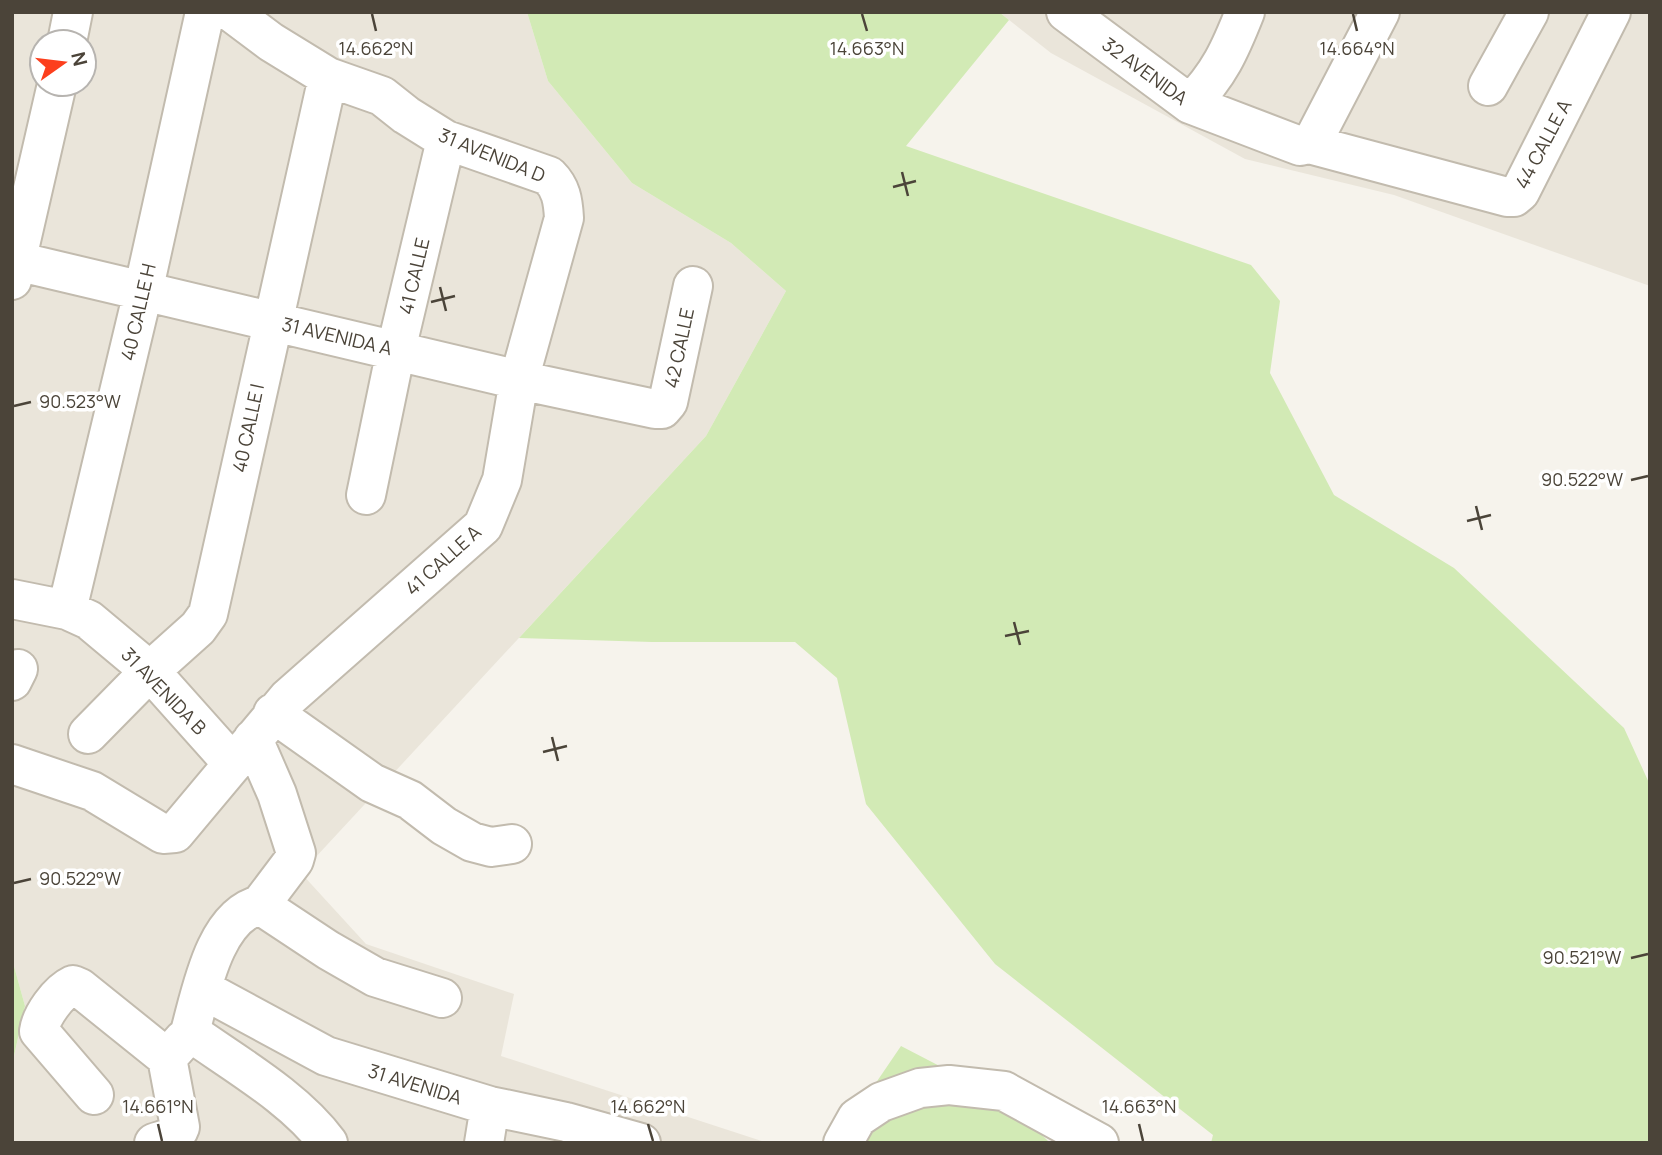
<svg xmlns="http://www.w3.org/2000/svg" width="1662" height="1155" viewBox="0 0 1662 1155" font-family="Manrope,sans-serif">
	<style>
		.residential { fill: #eae5da; fill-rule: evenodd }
		.green { fill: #d2eab5 }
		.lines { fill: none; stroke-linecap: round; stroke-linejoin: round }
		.minor-casing { stroke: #c2bbae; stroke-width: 42 }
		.minor { stroke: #fff; stroke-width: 38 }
		.ticks { fill: none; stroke: #4b4439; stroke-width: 2.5 }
		.labels { text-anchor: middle; stroke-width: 7; stroke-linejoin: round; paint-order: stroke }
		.street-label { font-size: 19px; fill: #4b4439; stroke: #fff }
		.ticks-label { font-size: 18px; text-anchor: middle; fill: #4b4439; stroke: #fff; stroke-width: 7; stroke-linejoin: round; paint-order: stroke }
	</style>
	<rect width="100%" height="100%" fill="#f6f3ec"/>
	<path class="residential" d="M12,12H527L548,81L632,183L731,243L786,291L706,436L301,873L366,944L514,994L501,1056L768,1143H12V1065L25,1006L12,959ZM42,42H84V84H42Z
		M999,12H1650V286L1394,195L1245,159L1051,53Z"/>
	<path class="green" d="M527,12H999L1009,20L906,146L1251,265L1280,301L1270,373L1334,495L1454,568L1624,728L1650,785V1143H1211L1213,1135L995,964L866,804L837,678L795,642H652L519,638L706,436L786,291L731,243L632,183L548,81Z
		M12,959L25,1006L12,1065Z
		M901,1046L1009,1102L1050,1143H835Z"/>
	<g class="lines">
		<g class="minor-casing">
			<path id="minor" d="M1066,12L1190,104L1300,146L1309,144L1507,197H1514L1520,192L1611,12
				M67,42L73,12
				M1488,86L1529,12
				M1190,104C1219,75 1230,50 1245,12
				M1309,144L1315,137L1380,12
				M12,260L519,380L655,409H662L668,402L693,286
				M12,280L57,84
				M366,495L396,350L446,140
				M12,599L67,610L89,620L150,671L233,764
				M67,610L143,292L205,12
				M12,681L18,669
				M273,713L372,783L410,800L444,826L472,842L491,847L512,844
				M88,734L150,671L198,628L208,614L328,77
				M253,739L277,794L296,853L294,860L260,905C214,916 201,993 190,1032C235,1064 295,1098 328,1143
				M12,764L92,791L163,834L175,833L288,698L483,526L502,480L519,380L564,218C563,200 561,188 549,176L446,140L406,115L382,96L328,77L271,42L231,12
				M260,905L328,950L375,977L442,998
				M202,989L326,1056L490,1106L566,1122L641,1143
				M94,1095L39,1031C41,1016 58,992 73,985L80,988L167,1058
				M154,1143C164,1139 176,1139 180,1127L167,1058L184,1039
				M484,1143L490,1106
				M843,1143L857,1118L881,1102L920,1088L949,1085L1004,1091L1099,1143"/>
		</g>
		<use href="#minor" class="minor"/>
	</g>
	<path class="ticks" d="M372,14L376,31M862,14L867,31M1353,14L1357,31M902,172L908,196M893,187L916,181M440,287L446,311M431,302L455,296M14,406L31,402M1631,480L1648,476M1476,506L1482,530M1467,521L1491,515M1014,622L1020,645M1005,636L1029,631M552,737L558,761M543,752L567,746M14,883L31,879M1631,958L1648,954M158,1124L162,1141M648,1124L653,1141M1139,1124L1143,1141"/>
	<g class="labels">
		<g class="street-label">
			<text transform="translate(1145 71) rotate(36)" y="7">32 AVENIDA</text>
			<text transform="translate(1543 144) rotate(-62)" y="7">44 CALLE A</text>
			<text transform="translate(492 155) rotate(22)" y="7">31 AVENIDA D</text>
			<text transform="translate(414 276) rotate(-77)" y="7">41 CALLE</text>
			<text transform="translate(138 312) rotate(-77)" y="7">40 CALLE H</text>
			<text transform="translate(337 336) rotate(13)" y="7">31 AVENIDA A</text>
			<text transform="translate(679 348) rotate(-78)" y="7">42 CALLE</text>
			<text transform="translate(248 428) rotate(-78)" y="7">40 CALLE I</text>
			<text transform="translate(443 560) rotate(-42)" y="7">41 CALLE A</text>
			<text transform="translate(164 691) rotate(46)" y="7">31 AVENIDA B</text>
			<text transform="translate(415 1084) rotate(17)" y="7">31 AVENIDA</text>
		</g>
	</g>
	<g class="ticks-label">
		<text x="376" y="55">14.662°N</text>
		<text x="867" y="55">14.663°N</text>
		<text x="1357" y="55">14.664°N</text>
		<text x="80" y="408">90.523°W</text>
		<text x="1582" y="486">90.522°W</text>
		<text x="80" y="885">90.522°W</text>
		<text x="1582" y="964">90.521°W</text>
		<text x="158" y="1113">14.661°N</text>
		<text x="648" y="1113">14.662°N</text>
		<text x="1139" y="1113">14.663°N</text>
	</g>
	<rect width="1662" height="1155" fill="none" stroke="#4b4439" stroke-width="28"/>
	<g transform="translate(63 63) rotate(76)"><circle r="33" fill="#ffffff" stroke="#b7b4b0" stroke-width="2"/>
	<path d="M0-5L12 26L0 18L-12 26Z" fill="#fc3f1d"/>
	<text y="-10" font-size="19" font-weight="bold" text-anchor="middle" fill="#4b4439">N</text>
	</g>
</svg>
